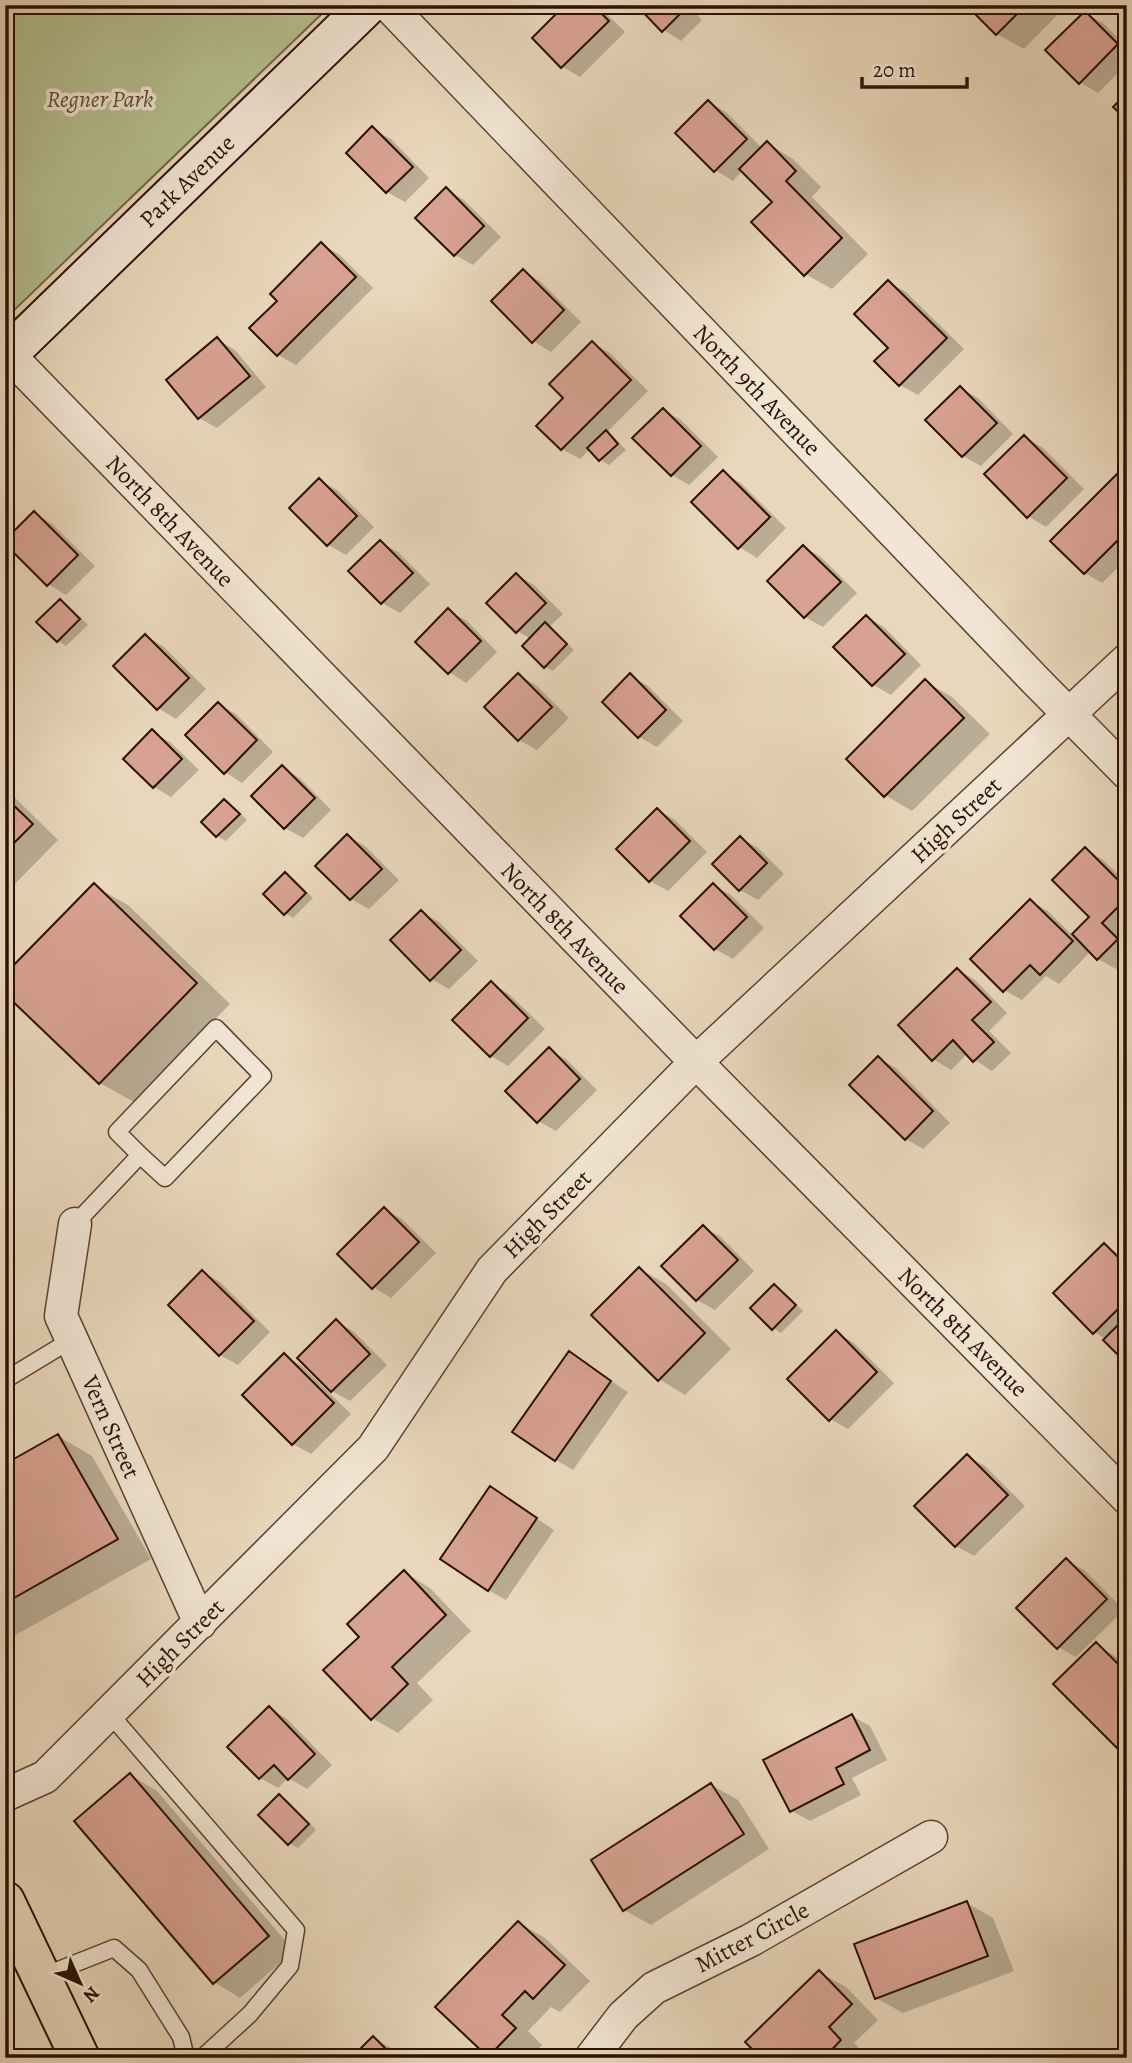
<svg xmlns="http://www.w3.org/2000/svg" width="1132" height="2063" viewBox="0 0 1132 2063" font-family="Alegreya,serif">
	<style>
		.green { fill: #b5be91; stroke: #70684a; stroke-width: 2 }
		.shadow { fill: #0003 }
		.building { fill: #d8a292; stroke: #2b1104; stroke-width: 2 }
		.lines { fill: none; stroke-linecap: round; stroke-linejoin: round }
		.lane-casing { stroke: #5a4232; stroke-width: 19 }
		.street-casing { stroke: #5a4232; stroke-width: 35 }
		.secondary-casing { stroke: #2b1104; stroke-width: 42 }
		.primary-casing { stroke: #2b1104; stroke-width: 42 }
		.lane { stroke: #f1e5d3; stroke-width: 16 }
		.street { stroke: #f1e5d3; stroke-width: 32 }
		.secondary { stroke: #f1e5d3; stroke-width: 38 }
		.primary { stroke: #e9d7bb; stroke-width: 38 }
		.labels { text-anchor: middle; stroke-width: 7; stroke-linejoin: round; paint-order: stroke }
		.park-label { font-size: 24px; font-style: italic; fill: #5b4e35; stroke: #f1e5d3 }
		.street-label { font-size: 24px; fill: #2b1104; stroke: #f1e5d3 }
	</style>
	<rect width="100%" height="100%" fill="#e9d7bb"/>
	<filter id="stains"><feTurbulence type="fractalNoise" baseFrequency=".00286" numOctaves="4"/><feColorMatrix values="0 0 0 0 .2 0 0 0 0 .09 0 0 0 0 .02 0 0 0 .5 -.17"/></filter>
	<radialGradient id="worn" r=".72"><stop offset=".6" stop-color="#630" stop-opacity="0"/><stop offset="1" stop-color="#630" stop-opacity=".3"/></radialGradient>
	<path class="green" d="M5,5H331L5,319Z"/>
	<path class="shadow" d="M567,5H598L625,32L580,77L563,67L534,38Z
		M638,5H687L702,20L681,41L664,30Z
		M969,5H1067L1024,49L997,34Z
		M1085,13L1103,23L1127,47V64L1098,93L1080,82Z
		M709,102L727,113L762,148L767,143L793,159L821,187L812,197L868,254L832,289L805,274L774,202L743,170L733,181L715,170Z
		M373,129L391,139L429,178L405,202L387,192Z
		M446,189L464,200L501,237L473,265L455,255Z
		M322,244L340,255L373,288L296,365L278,355L279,301Z
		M523,271L541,282L581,322L551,352L533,341Z
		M888,282L906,292L964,349L918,395L900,385L890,348Z
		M217,339L235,350L266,387L217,428L199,418Z
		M592,343L610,353L648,391L606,433L614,437L626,450L609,465L601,460L590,449L580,459L562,449L566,398Z
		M960,388L978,398L1013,434L981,466L963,456Z
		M663,410L681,420L718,457L689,485L672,475Z
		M1024,437L1042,447L1084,489L1046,527L1028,516Z
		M1127,469V559L1102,583L1085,573Z
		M723,473L741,483L786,528L757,558L739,547Z
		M319,480L337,490L374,527L346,555L328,545Z
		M34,513L52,524L95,566L66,595L48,584Z
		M380,542L398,552L430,584L400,613L382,603L351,571Z
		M804,547L821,557L857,593L823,627L805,617L770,581Z
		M516,575L534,585L563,614L549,627L574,650L553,671L545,667L531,639L517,631Z
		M60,601L69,606L88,625L66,646L58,641Z
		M449,611L467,621L497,652L466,683L449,672Z
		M866,617L884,627L921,665L891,695L873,685Z
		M5,624L14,633L5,642Z
		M146,636L164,647L206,689L176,719L158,708Z
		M518,675L536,685L569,718L537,750L519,740L486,707Z
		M630,676L648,686L683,721L657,747L639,737Z
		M926,682L952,697L990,734L912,811L885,795Z
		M218,704L236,714L273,752L242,783L225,772Z
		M152,732L170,742L199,770L171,797L154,787Z
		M282,768L300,778L331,810L303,838L285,828Z
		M5,788L58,840L5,894Z
		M225,801L233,806L247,820L226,841L217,836L203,822Z
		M658,810L675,820L707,852L668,891L650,881Z
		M347,836L365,846L399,880L369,909L351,899L318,866Z
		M740,838L758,848L784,874L758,900L740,890Z
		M1086,849L1103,860L1127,883V926L1119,934L1127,942V958L1116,969L1098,959L1091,951L1059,984L1046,976L1022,1000L1004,990L1030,901L1048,911L1073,936L1091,917Z
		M285,874L294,879L313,898L293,918L285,913Z
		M713,885L731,895L764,928L733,959L715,949Z
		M94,886L128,905L230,1004L134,1102L100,1083L5,991Z
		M421,912L439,922L478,961L449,989L431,979Z
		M958,970L975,980L1007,1013L989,1031L1011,1053L992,1071L975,1060L968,1053L951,1070L933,1059Z
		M491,983L509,994L545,1029L508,1066L491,1056Z
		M549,1050L567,1060L597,1090L556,1131L538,1121Z
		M878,1058L896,1068L950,1123L923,1149L906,1139Z
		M384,1209L402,1219L436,1253L391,1298L373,1287Z
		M703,1227L721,1237L754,1271L715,1310L697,1300L664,1266Z
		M1104,1245L1127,1260V1362L1106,1339L1094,1332Z
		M640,1269L666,1284L731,1349L685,1395L659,1379Z
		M203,1272L220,1282L270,1332L238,1365L220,1355Z
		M774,1286L783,1291L803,1311L781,1333L773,1328Z
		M336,1321L354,1332L387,1365L350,1401L332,1391L300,1358Z
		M836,1332L854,1343L894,1383L848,1429L830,1419Z
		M569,1353L628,1392L573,1470L556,1460Z
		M284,1355L302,1366L351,1414L311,1454L293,1444Z
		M58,1436L92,1456L151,1559L5,1641V1466Z
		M967,1456L985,1466L1025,1506L974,1556L956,1546L917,1506Z
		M491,1488L554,1530L506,1600L488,1590Z
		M1066,1560L1084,1570L1124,1610L1076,1657L1058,1647Z
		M404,1572L430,1588L471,1631L417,1683L433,1700L398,1733L372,1718L361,1637Z
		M1096,1644L1127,1664V1755Z
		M270,1708L287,1719L332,1765L307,1789L288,1778L278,1788L260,1778Z
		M852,1716L870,1726L887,1760L852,1778L861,1795L810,1821L792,1811Z
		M130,1775L157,1791L294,1951L240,1998L214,1982Z
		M711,1785L738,1800L769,1849L651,1925L624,1910Z
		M279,1796L288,1801L316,1830L298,1848L289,1843Z
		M967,1903L993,1918L1014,1971L903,2013L876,1998Z
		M519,1923L545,1938L590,1981L560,2012L551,2007L528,2031L542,2045L529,2058H493L438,2007Z
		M819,1972L846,1987L878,2020L854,2043L867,2056L763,2058Z
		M373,2038L400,2053L404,2058H354Z"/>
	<path class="building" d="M565,5H593L609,21L561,68L532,38Z
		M636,5H681L685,9L662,32Z
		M966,5H1026L996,35Z
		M1085,11L1118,44L1079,84L1045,50Z
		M1127,93V120L1113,107Z
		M708,100L747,139L714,172L675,133Z
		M372,126L413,167L386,193L346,153Z
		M767,141L796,171L786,181L842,238L804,276L751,222L772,202L739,169Z
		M446,187L484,226L454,256L415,218Z
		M321,242L356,277L277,356L249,328L277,301L270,294Z
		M523,269L564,310L532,343L491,301Z
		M888,280L947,338L899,386L874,361L888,348L854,314Z
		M217,337L250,376L198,419L166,380Z
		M592,341L631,380L561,450L536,426L563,398L549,384Z
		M960,386L997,423L962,457L925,420Z
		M663,408L701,446L671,476L632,438Z
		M606,430L618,444L599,461L587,448Z
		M1024,435L1067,478L1027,518L984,474Z
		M1125,466L1127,468V531L1084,574L1050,541Z
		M723,470L770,517L738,549L691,502Z
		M319,478L357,516L327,546L289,508Z
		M34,511L78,555L47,586L5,544V540Z
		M380,540L413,573L381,604L348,571Z
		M803,545L841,582L804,618L767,581Z
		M516,573L546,603L516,633L486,603Z
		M60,599L80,619L57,642L36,622Z
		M448,608L481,641L448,674L415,642Z
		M866,615L905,654L872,686L833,647Z
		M545,622L567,644L544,668L522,646Z
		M145,634L189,678L157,710L113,666Z
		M518,673L552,707L518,741L484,707Z
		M630,673L666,710L638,738L602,702Z
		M925,679L964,718L884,797L846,759Z
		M218,702L257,740L224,774L185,735Z
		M152,729L182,759L153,788L123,759Z
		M282,765L315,798L284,829L251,796Z
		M5,797L33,824L5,852Z
		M224,799L240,814L216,837L201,822Z
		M657,808L690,841L649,882L616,849Z
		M347,834L382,869L350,900L315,866Z
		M740,836L767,863L739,891L712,864Z
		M1085,847L1127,889V898L1102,923L1118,939L1097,960L1072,934L1089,917L1052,880Z
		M285,872L306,893L284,915L263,894Z
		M94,883L197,983L99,1084L5,994V974Z
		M713,883L747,917L714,950L680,916Z
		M1030,899L1073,941L1040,975L1030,965L1003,992L970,959Z
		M421,910L461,950L430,981L390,940Z
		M957,968L991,1002L972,1020L994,1042L973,1062L953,1040L932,1061L898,1025Z
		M491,981L528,1018L490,1057L452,1020Z
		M549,1047L580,1079L537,1123L505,1091Z
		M878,1056L933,1111L905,1140L849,1085Z
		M384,1207L419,1242L372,1289L337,1254Z
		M703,1225L738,1260L696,1301L661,1266Z
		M1104,1243L1127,1266V1300L1093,1334L1053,1293Z
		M639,1267L705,1333L658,1381L591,1315Z
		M202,1270L254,1321L219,1356L168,1305Z
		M774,1284L796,1305L772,1330L750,1308Z
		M1127,1316V1364L1103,1340Z
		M336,1319L370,1354L331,1392L297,1358Z
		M836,1330L877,1372L829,1421L787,1379Z
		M569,1351L611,1381L555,1461L512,1432Z
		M284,1353L334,1403L292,1445L242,1395Z
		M58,1434L118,1539L5,1603V1464Z
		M967,1454L1008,1495L955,1547L914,1506Z
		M490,1486L537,1518L488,1591L440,1559Z
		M1066,1558L1107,1599L1057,1649L1016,1608Z
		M404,1570L446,1615L392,1667L408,1684L371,1720L323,1670L359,1637L347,1624Z
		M1096,1642L1127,1673V1758L1053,1684Z
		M269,1706L315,1754L288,1780L274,1765L259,1779L227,1747Z
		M852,1714L870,1750L836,1768L844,1784L790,1812L763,1760Z
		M130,1773L269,1936L213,1984L74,1821Z
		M711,1783L744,1834L623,1911L591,1860Z
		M279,1794L309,1824L288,1845L258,1815Z
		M967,1901L988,1956L875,1999L854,1944Z
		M518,1921L565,1965L533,1999L525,1991L502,2015L516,2028L488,2057L435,2007Z
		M819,1970L852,2004L829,2027L841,2040L824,2058H761L745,2042Z
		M373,2036L395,2058H351Z
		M715,2049L723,2058H705Z"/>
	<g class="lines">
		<g class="lane-casing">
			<path id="lane" d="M75,1224L140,1155L117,1132L216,1028L263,1076L165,1178L140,1155
				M5,1380L71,1340
				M109,1713L296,1930L290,1966L250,2014L202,2058
				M41,1977L114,1948L139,1970L181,2037L186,2058"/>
		</g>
		<g class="street-casing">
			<path id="street" d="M388,5L1037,682L1127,773
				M8,354L696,1062L1127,1498
				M75,1224L61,1316L200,1623
				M5,1795L45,1777L373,1448L492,1270L696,1062L1127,660
				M591,2058L623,2016L654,1988L751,1940L931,1837"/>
		</g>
		<g class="secondary-casing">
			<path id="secondary" d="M5,357L368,5"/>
		</g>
		<g class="primary-casing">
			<path id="primary" d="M5,1901L80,2058"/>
		</g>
		<use href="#lane" class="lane"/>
		<use href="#street" class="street"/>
		<use href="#secondary" class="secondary"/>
		<use href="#primary" class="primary"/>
	</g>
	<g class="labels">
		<g class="park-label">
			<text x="100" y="107">Regner Park</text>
		</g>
		<g class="street-label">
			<text transform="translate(187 181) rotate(-44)" y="8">Park Avenue</text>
			<text transform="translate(757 390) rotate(46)" y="8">North 9th Avenue</text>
			<text transform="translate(170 521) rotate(46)" y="8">North 8th Avenue</text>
			<text transform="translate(956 820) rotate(-43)" y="8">High Street</text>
			<text transform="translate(565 928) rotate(46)" y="8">North 8th Avenue</text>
			<text transform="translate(547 1214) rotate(-45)" y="8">High Street</text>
			<text transform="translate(963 1332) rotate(45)" y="8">North 8th Avenue</text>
			<text transform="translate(111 1427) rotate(66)" y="8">Vern Street</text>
			<text transform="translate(180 1643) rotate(-45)" y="8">High Street</text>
			<text transform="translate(752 1937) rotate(-28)" y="8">Mitter Circle</text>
		</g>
	</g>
	<rect width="1132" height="2063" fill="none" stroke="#e9d7bb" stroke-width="28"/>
	<rect x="7" y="7" width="1118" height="2049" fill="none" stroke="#2b1104" stroke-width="3.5"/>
	<rect x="14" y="14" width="1104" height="2035" fill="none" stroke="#2b1104" stroke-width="2"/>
	<g transform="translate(80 1983) rotate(135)" stroke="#f1e5d3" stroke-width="5" paint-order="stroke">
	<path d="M0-5L12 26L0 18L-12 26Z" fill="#2b1104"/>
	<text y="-10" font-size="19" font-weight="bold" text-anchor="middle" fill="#2b1104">N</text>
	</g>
	<path d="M862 77v10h105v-10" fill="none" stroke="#2b1104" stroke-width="3.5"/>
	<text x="873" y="77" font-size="21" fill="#2b1104" stroke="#f1e5d3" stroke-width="5" paint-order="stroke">20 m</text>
	<rect width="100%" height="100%" filter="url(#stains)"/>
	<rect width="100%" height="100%" fill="url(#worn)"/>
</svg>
